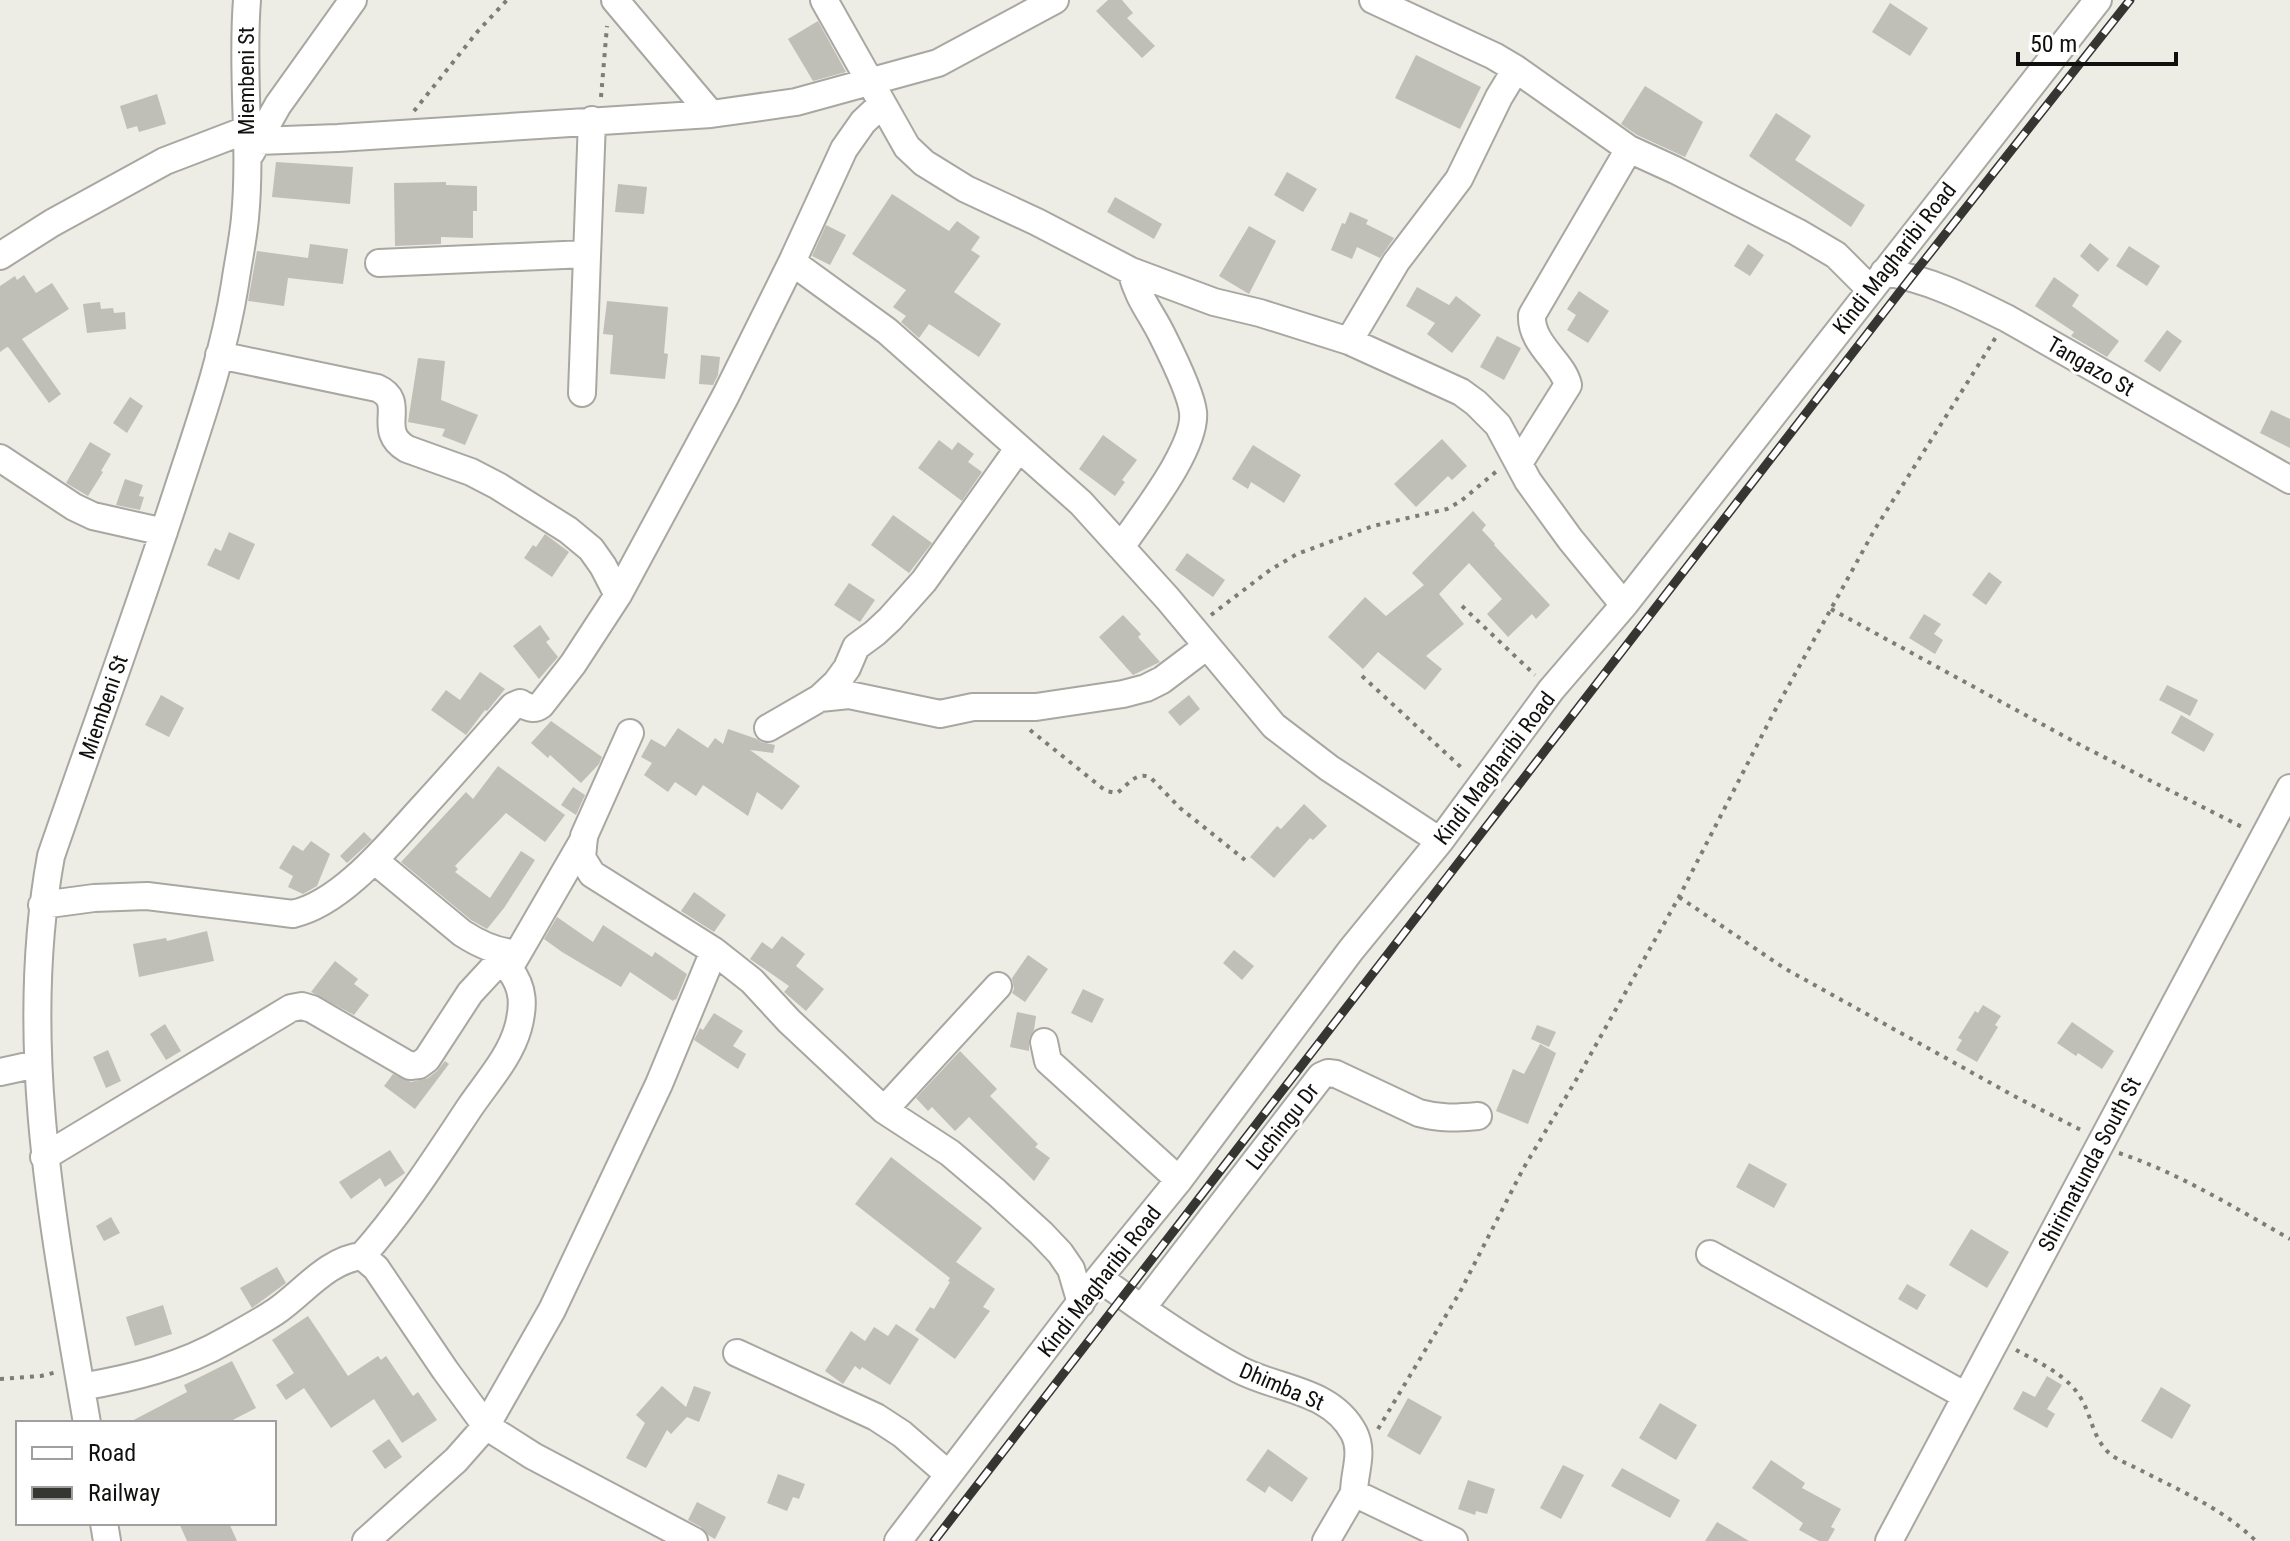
<svg xmlns="http://www.w3.org/2000/svg" width="2290" height="1541" viewBox="0 0 2290 1541" font-family="'Roboto Condensed',sans-serif">
	<style>
		.building { fill: #bfbeb7 }
		.lines { fill: none; stroke-linecap: round; stroke-linejoin: round }
		.minor-casing { stroke: #a8a7a1; stroke-width: 30 }
		.path { stroke: #7d7d78; stroke-width: 4; stroke-dasharray: 4 6; stroke-linecap: butt }
		.minor { stroke: #fff; stroke-width: 26 }
		.rail-casing { stroke: #353532; stroke-width: 9 }
		.rail { stroke: #fff; stroke-width: 6; stroke-dasharray: 18; stroke-linecap: butt }
		.labels { text-anchor: middle; stroke-width: 6; stroke-linejoin: round; paint-order: stroke }
		.street-label { font-size: 22px; fill: #10100e; stroke: #fff }
	</style>
	<rect width="100%" height="100%" fill="#edece5"/>
	<path class="building" d="M1108,0H1122L1133,13L1127,18L1155,46L1142,58L1096,11Z
		M1890,3L1928,28L1910,56L1872,32Z
		M818,21L846,72L813,81L788,39Z
		M1416,55L1481,87L1460,129L1395,98Z
		M1645,86L1703,122L1685,157L1637,135L1621,124Z
		M157,94L166,124L139,132L137,126L127,129L120,106Z
		M1776,113L1811,136L1795,160L1865,205L1851,227L1749,156Z
		M276,162L353,167L350,204L272,197Z
		M1287,172L1317,189L1303,212L1274,195Z
		M446,182V185L477,186V211H473V238L441,237V244L395,246L394,183Z
		M618,184L647,187L644,214L615,212Z
		M892,194L949,231L957,221L980,237L971,250L980,256L954,292L1001,324L979,357L929,324L919,338L901,322L906,316L893,307L906,290L852,254Z
		M1115,197L1162,224L1154,239L1107,212Z
		M1350,212L1368,220L1366,224L1394,238L1380,258L1357,247L1352,259L1331,250L1342,223L1345,224Z
		M826,225L846,235L830,265L812,256Z
		M1249,226L1276,241L1249,294L1219,276Z
		M2090,243L2109,259L2098,272L2080,256Z
		M310,244L348,249L343,284L288,278L284,306L248,301L257,251L308,258Z
		M1748,244L1764,255L1750,276L1734,266Z
		M2129,246L2160,266L2147,286L2116,266Z
		M24,275L36,293L52,283L69,309L22,339L61,394L49,403L9,348L7,347L0,352V286L15,276L17,280Z
		M2054,277L2079,295L2072,306L2119,341L2107,357L2071,336L2074,332L2035,306Z
		M1417,287L1449,305L1456,296L1481,315L1452,353L1427,334L1435,323L1406,306Z
		M1579,291L1609,311L1588,343L1567,330L1576,315L1567,309Z
		M607,301L668,307L664,353L668,354L665,379L610,374L613,335L603,334Z
		M100,302L101,309L113,308L114,313L125,312L126,329L87,333L83,304Z
		M2167,330L2182,341L2160,372L2144,361Z
		M1497,336L1521,348L1504,380L1480,367Z
		M701,355L720,357L718,375L713,385L699,384Z
		M418,358L445,361L441,400L478,415L465,445L442,436L445,429L408,422Z
		M130,397L143,406L127,433L113,423Z
		M2271,410L2290,419V448L2260,433Z
		M1103,435L1137,460L1122,480L1125,482L1115,496L1079,469Z
		M1442,439L1467,466L1452,480L1448,476L1416,507L1394,484Z
		M939,440L952,450L958,442L974,454L968,462L982,472L962,501L918,468Z
		M90,442L111,454L101,471L103,472L88,496L66,483Z
		M1253,445L1301,475L1284,503L1251,482L1248,489L1232,479Z
		M125,479L143,485L139,496L144,497L140,510L116,505Z
		M1473,511L1486,525L1482,530L1495,544L1494,545L1550,605L1536,619L1532,614L1508,637L1487,614L1502,599L1469,563L1439,594L1464,624L1426,656L1442,669L1425,690L1378,652L1363,669L1328,637L1365,597L1386,616L1424,585L1412,573Z
		M893,515L932,543L909,573L871,545Z
		M229,532L255,544L239,580L207,565L215,548L221,551Z
		M545,534L569,552L552,577L524,558L533,545L536,547Z
		M1187,553L1225,580L1213,597L1175,570Z
		M1989,572L2002,582L1986,605L1972,595Z
		M849,583L875,600L860,622L834,605Z
		M1924,614L1941,624L1934,634L1943,640L1935,654L1909,638Z
		M1123,615L1141,634L1138,637L1160,662L1133,675L1099,637Z
		M540,625L550,639L546,642L558,657L539,679L513,646Z
		M480,672L505,689L487,711L485,710L466,735L431,710L446,690L460,700Z
		M2167,685L2198,700L2190,716L2159,700Z
		M161,695L184,708L169,737L145,725Z
		M1189,695L1200,709L1180,726L1168,712Z
		M2181,715L2214,734L2204,752L2171,733Z
		M551,721L602,757L599,764L581,783L550,755L548,758L531,743Z
		M678,728L708,748L715,738L723,744L728,729L757,739L761,742L775,745L773,753L750,750L800,786L782,810L757,792L748,816L703,785L696,796L675,782L668,792L644,775L652,763L641,757L651,739L665,747Z
		M498,766L565,815L545,842L506,813L455,866L458,869L455,872L490,898L521,851L535,860L504,908L487,929L471,920L401,862L466,792L473,799Z
		M573,787L585,795L576,815L561,805Z
		M1304,804L1327,826L1313,840L1310,838L1274,878L1250,857L1277,826L1281,829Z
		M364,832L372,840L347,863L340,856Z
		M311,841L330,854L317,886L303,894L288,887L293,876L279,868L293,845L303,851Z
		M694,892L726,915L714,932L681,911Z
		M557,917L593,942L603,925L652,957L655,952L687,974L676,1000L675,999L673,1001L630,972L621,987L562,952L544,939Z
		M207,931L214,961L139,977L133,944L166,938L167,941Z
		M782,936L805,954L796,966L824,989L806,1011L784,992L789,986L750,959L762,942L772,949Z
		M1234,950L1254,966L1242,980L1223,963Z
		M1028,955L1048,969L1025,1002L1012,993L1014,989L1012,978Z
		M335,961L358,979L354,984L369,995L354,1015L311,992Z
		M1083,989L1104,999L1092,1023L1071,1013Z
		M1983,1005L2001,1016L1995,1025L1998,1027L1977,1062L1956,1050L1962,1040L1958,1038L1975,1011L1978,1013Z
		M1017,1012L1036,1016L1034,1030L1029,1038V1051L1010,1047Z
		M714,1013L743,1031L733,1046L746,1054L738,1069L694,1040L700,1028L703,1030Z
		M2072,1022L2114,1051L2102,1069L2078,1053L2076,1056L2057,1043Z
		M165,1024L181,1051L166,1060L150,1034Z
		M1537,1025L1556,1032L1549,1047L1531,1039Z
		M1540,1044L1556,1053L1528,1124L1496,1111L1513,1069L1524,1074Z
		M108,1050L121,1081L106,1088L93,1057Z
		M960,1051L997,1089L990,1096L1038,1144L1035,1147L1050,1158L1034,1181L969,1117L955,1131L932,1107L928,1111L916,1098Z
		M445,1061L449,1064L415,1109L384,1086L393,1074L411,1082L428,1078L437,1071Z
		M390,1150L405,1173L385,1187L380,1178L351,1199L339,1182Z
		M891,1157L982,1228L956,1262L995,1289L983,1307L990,1311L955,1359L915,1330L930,1307L934,1309L950,1282L948,1281L950,1278L855,1204Z
		M1749,1163L1787,1184L1774,1208L1736,1187Z
		M111,1217L120,1233L104,1241L96,1226Z
		M1971,1229L2009,1252L1987,1288L1949,1265Z
		M277,1267L286,1283L252,1308L240,1288Z
		M1907,1284L1926,1295L1917,1310L1898,1299Z
		M163,1305L172,1334L135,1346L126,1317Z
		M308,1316L348,1376L378,1356L381,1360L386,1356L413,1396L418,1392L437,1420L402,1443L374,1399L331,1428L304,1388L286,1400L276,1385L294,1373L272,1340Z
		M896,1324L919,1339L890,1385L862,1367L860,1370L855,1366L843,1384L825,1371L851,1331L865,1341L874,1327L888,1336Z
		M232,1361L256,1408L227,1423H128L187,1392L184,1385Z
		M2047,1376L2062,1385L2047,1409L2055,1414L2047,1428L2013,1409L2023,1391L2035,1397Z
		M662,1386L686,1407L694,1386L711,1392L699,1422L687,1417L671,1434L667,1430L646,1468L626,1458L645,1423L636,1415Z
		M2161,1387L2191,1405L2172,1439L2141,1421Z
		M1408,1398L1442,1417L1420,1455L1387,1436Z
		M1660,1403L1697,1425L1676,1460L1639,1438Z
		M389,1439L402,1457L385,1469L372,1451Z
		M1268,1449L1308,1478L1292,1502L1269,1486L1265,1493L1246,1480Z
		M1771,1460L1805,1483L1802,1488L1841,1509L1831,1527L1835,1529L1828,1541H1819L1799,1530L1803,1523L1752,1488Z
		M1563,1465L1584,1475L1561,1519L1540,1508Z
		M1622,1468L1680,1500L1670,1518L1611,1486Z
		M778,1474L805,1484L799,1499L793,1497L787,1511L767,1503Z
		M1468,1480L1495,1489L1487,1514L1476,1511L1475,1515L1458,1509Z
		M697,1502L726,1517L715,1539L708,1535L701,1527L688,1520Z
		M1717,1522L1749,1541H1705Z
		M179,1523H229L237,1541H187Z"/>
	<g class="lines">
		<g class="minor-casing">
			<path id="minor" d="M615,0L711,114
				M824,0L907,147L924,163L966,189L1037,222L1131,271L1214,302L1260,313L1349,341L1461,392L1476,403L1498,425L1528,481L1570,539L1624,605
				M1373,0L1494,56L1516,69L1629,149L1675,170L1797,232L1836,255L1870,289
				M258,141L338,138L711,114L796,102L938,63L1055,0
				M251,153L278,105L353,0
				M0,256L52,223L165,161L246,130
				M792,262L887,331L1081,503L1168,599L1274,726L1329,768L1440,841
				M379,263L586,254
				M1884,272C1929,279 1968,299 2008,319L2290,480
				M1349,341L1396,262L1459,179L1499,97L1516,69
				M219,355L377,388C409,402 374,430 407,449L471,472L498,486L568,530L591,549L603,566L618,595
				M582,393L592,120
				M0,458L74,507L93,516L164,532
				M1519,463L1568,385C1563,362 1530,344 1532,315L1629,149
				M1121,547C1141,517 1197,448 1193,412C1191,393 1172,355 1163,337C1151,312 1139,301 1131,271
				M820,698L849,695L940,714L973,707H1036L1123,694L1146,688L1162,680L1207,646
				M768,728L820,698L836,683L847,668L856,647L875,633L890,619L924,581L1018,449
				M630,733L584,836L582,858L592,874L714,951L752,981L789,1021L884,1110L950,1153L996,1192L1041,1233L1060,1253L1071,1269L1081,1303
				M374,860L462,933C479,944 497,953 517,953
				M42,905L94,898L147,896L293,914C342,903 390,843 423,807C454,773 483,740 513,706L520,703C528,707 533,711 541,705L573,664L618,595L725,397L792,262L844,149L863,122L882,104
				M1044,1042L1048,1061L1179,1180
				M0,1072L37,1064
				M884,1110L998,986
				M44,1157L291,1008L302,1006L312,1009L410,1066L419,1065L427,1059L470,993L507,953
				M1710,1254L1966,1396
				M362,1256C403,1210 436,1158 470,1107C487,1082 510,1057 518,1028C524,1006 524,988 510,970L511,965L584,839
				M1099,1278C1143,1310 1190,1343 1238,1369C1277,1390 1331,1389 1354,1433C1364,1453 1354,1472 1354,1493L1454,1541
				M1142,1308L1321,1076L1328,1073L1336,1074L1419,1113C1441,1119 1456,1118 1478,1116
				M737,1353L876,1417L902,1434L948,1474
				M81,1387C133,1378 182,1366 227,1340C243,1331 260,1322 275,1312C303,1293 327,1260 362,1256L376,1268L445,1370L486,1426L533,1456L694,1541
				M87,1423C55,1235 16,1046 51,856C93,734 138,612 178,489C200,422 224,354 235,284C238,263 243,240 245,218C252,146 241,73 247,0
				M104,1523L107,1541
				M366,1541L456,1460L486,1426L552,1310L659,1084L714,951
				M898,1541L1099,1278L1179,1180L1351,950L1440,841L1551,690L1624,605L2098,0
				M1326,1541L1354,1493
				M1889,1541L2290,788"/>
		</g>
		<path class="path" d="M601,97L607,26
			M414,111L478,31L507,0
			M1462,606L1535,675
			M1831,609L2084,747L2244,828
			M1211,615L1270,570L1297,554L1373,526L1447,509L1461,501L1498,470
			M1362,676L1464,770
			M1030,730L1106,791L1117,793C1128,785 1137,770 1151,778L1180,808L1245,860
			M1679,897L1784,968L2014,1096L2081,1130
			M2119,1153C2179,1173 2235,1208 2290,1239
			M2016,1350C2040,1363 2070,1376 2083,1402C2092,1419 2093,1437 2108,1452C2117,1461 2134,1466 2146,1473C2185,1493 2224,1510 2256,1541
			M0,1379L41,1376L57,1372
			M1378,1429L1460,1292L1523,1169L1579,1075L1679,897L1773,714L1875,529L1996,337"/>
		<use href="#minor" class="minor"/>
		<g class="rail-casing">
			<path id="rail" d="M934,1541L1912,276L2130,0"/>
		</g>
		<use href="#rail" class="rail"/>
	</g>
	<g class="labels">
		<g class="street-label">
			<text transform="translate(246 81) rotate(-90)" y="8">Miembeni St</text>
			<text transform="translate(1894 258) rotate(-52)" y="8">Kindi Magharibi Road</text>
			<text transform="translate(2091 366) rotate(30)" y="8">Tangazo St</text>
			<text transform="translate(103 707) rotate(-71)" y="8">Miembeni St</text>
			<text transform="translate(1494 768) rotate(-53)" y="8">Kindi Magharibi Road</text>
			<text transform="translate(1282 1126) rotate(-52)" y="8">Luchingu Dr</text>
			<text transform="translate(2089 1164) rotate(-62)" y="8">Shirimatunda South St</text>
			<text transform="translate(1099 1281) rotate(-52)" y="8">Kindi Magharibi Road</text>
			<text transform="translate(1282 1386) rotate(23)" y="8">Dhimba St</text>
		</g>
	</g>
	<rect x="16" y="1421" width="260" height="104" fill="#ffffff" stroke="#9f9f9f" stroke-width="2"/>
	<rect x="32" y="1447" width="40" height="12" fill="#ffffff" stroke="#9f9f9f" stroke-width="2"/>
	<text x="88" y="1461" font-size="24" fill="#10100e">Road</text>
	<rect x="32" y="1487" width="40" height="12" fill="#353532" stroke="#9f9f9f" stroke-width="2"/>
	<text x="88" y="1501" font-size="24" fill="#10100e">Railway</text>
	<path d="M2018 52v12h158v-12" fill="none" stroke="#10100e" stroke-width="4"/>
	<text x="2030" y="52" font-size="24" fill="#10100e" stroke="#ffffff" stroke-width="6" paint-order="stroke">50 m</text>
</svg>
